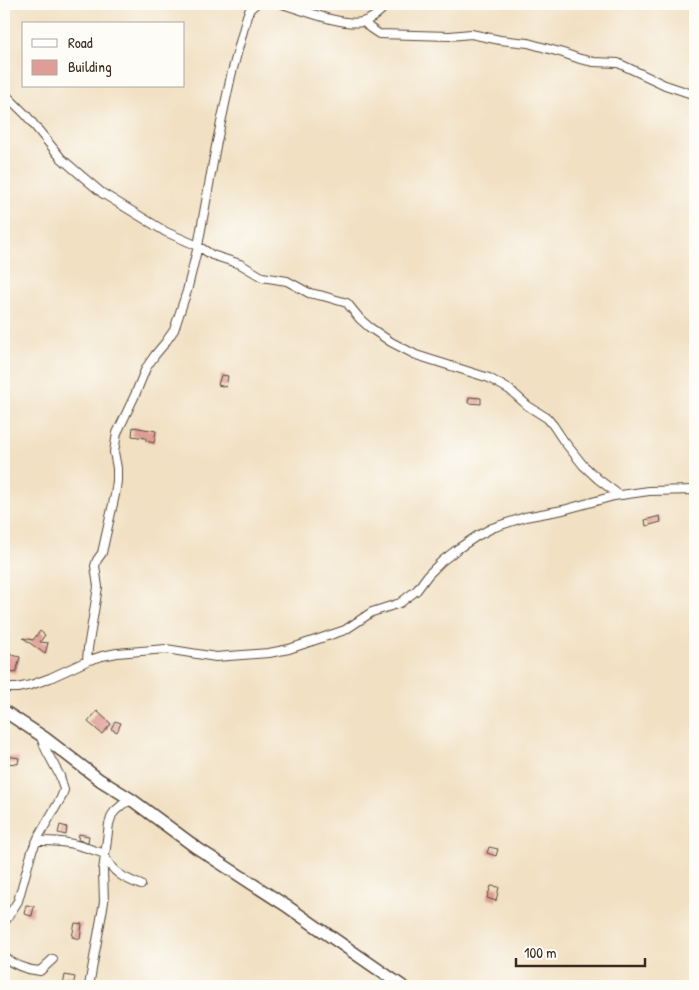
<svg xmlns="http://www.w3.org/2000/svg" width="699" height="990" viewBox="0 0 699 990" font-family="'Patrick Hand',sans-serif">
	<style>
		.building { fill: #de9d96 }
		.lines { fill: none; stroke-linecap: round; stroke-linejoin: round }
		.minor-casing { stroke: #564537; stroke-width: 10 }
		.secondary-casing { stroke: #564537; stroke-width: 14 }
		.minor { stroke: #fff; stroke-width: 8 }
		.secondary { stroke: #fff; stroke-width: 11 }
	</style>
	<rect width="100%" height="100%" fill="#fdfcf7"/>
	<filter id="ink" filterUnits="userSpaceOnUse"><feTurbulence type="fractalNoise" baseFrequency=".02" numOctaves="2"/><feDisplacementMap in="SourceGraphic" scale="10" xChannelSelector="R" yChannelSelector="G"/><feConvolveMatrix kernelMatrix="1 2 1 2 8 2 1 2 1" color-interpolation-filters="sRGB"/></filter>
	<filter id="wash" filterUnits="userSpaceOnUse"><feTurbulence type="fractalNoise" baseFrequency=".0096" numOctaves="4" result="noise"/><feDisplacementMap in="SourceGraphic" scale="20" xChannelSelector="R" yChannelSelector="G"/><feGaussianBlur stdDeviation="1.12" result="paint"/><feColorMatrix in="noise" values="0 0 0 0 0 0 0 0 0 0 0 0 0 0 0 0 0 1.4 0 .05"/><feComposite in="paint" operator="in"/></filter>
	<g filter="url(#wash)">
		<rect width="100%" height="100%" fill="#f1e0c2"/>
		<g id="blocks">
			<path class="building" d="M221,375L228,376L226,387L218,385Z
				M469,397L481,398V404L468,403Z
				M133,427L156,431L154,443L146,441V438L132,436Z
				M660,516L661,522L646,526L645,520Z
				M40,631L45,635L40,642L48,643L45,654L23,638L33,640Z
				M4,653L20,657L16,673L4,671Z
				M97,711L111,724L102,734L88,722Z
				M115,721L121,723L117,732L111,729Z
				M7,756L19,758L18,764L6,763Z
				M60,825L67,827L66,835L58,833Z
				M79,834L89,836L88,842L78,840Z
				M489,847L498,849L496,856L487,853Z
				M491,886L499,887L496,901L487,898Z
				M26,905L34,906L32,916L24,914Z
				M75,923L82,924L80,939L72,937Z
				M65,975L75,977L73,986H63Z"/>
		</g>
	</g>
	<g filter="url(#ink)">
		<use href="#blocks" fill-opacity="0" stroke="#564537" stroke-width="1"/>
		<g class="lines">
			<g class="minor-casing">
				<path id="minor" d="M282,4C302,10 342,26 362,22C372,20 381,11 387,4
					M364,22L370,28L379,34L450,36L471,34L500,40L528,43L563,53L580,59L594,62L618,63L665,85L689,93L695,97
					M4,93L26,115L61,158L83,177L102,193L166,232L198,246L212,255L240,264L262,277L287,281L309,293L323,296L347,303L360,319L369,327L391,342L416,355L489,378L510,390L528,406L547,418L553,425L563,440L583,465L598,479L619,495
					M87,661L88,648L98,587L95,566L97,560L102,553L115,495L117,481V468L114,452L117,433L135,395L146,368L155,355L165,343L174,330L187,291L198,246L216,146L231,76L247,16L250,9L256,4
					M4,688H17L31,685L50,678L87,661L102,656L117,653L166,649L216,657L269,653L289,649L345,630L372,612L400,603L417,590L428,575L442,561L459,548L477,536L492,528L525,517L563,510L614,496L649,491L695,490
					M37,841C65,840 79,845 105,854
					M105,857C114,874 124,878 141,885
					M4,923L18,901L32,851L40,834L61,798L64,790L60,776L46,750L40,735
					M4,957C14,965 28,970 40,971L53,959
					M89,986L104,902L103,871L109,824L112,815L115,811L123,804L132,800"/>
			</g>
			<g class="secondary-casing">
				<path id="secondary" d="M4,711L45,738L100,780L132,800L197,848L288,907L402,986"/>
			</g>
			<use href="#minor" class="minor"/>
			<use href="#secondary" class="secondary"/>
		</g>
	</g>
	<rect width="699" height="990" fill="none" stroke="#fdfcf7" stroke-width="20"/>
	<rect x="22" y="22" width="162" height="65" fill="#fdfcf7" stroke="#afa8a0"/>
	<rect x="32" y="39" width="25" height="8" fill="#ffffff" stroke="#afa8a0"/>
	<text x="68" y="48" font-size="15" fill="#3b2a1e">Road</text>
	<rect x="32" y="60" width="25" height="15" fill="#de9d96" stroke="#afa8a0"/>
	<text x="68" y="72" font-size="15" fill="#3b2a1e">Building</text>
	<path d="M516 958v8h129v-8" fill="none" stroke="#3b2a1e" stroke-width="2.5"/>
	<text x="524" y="958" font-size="15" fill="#3b2a1e" stroke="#fdfcf7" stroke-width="4" paint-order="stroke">100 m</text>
</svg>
